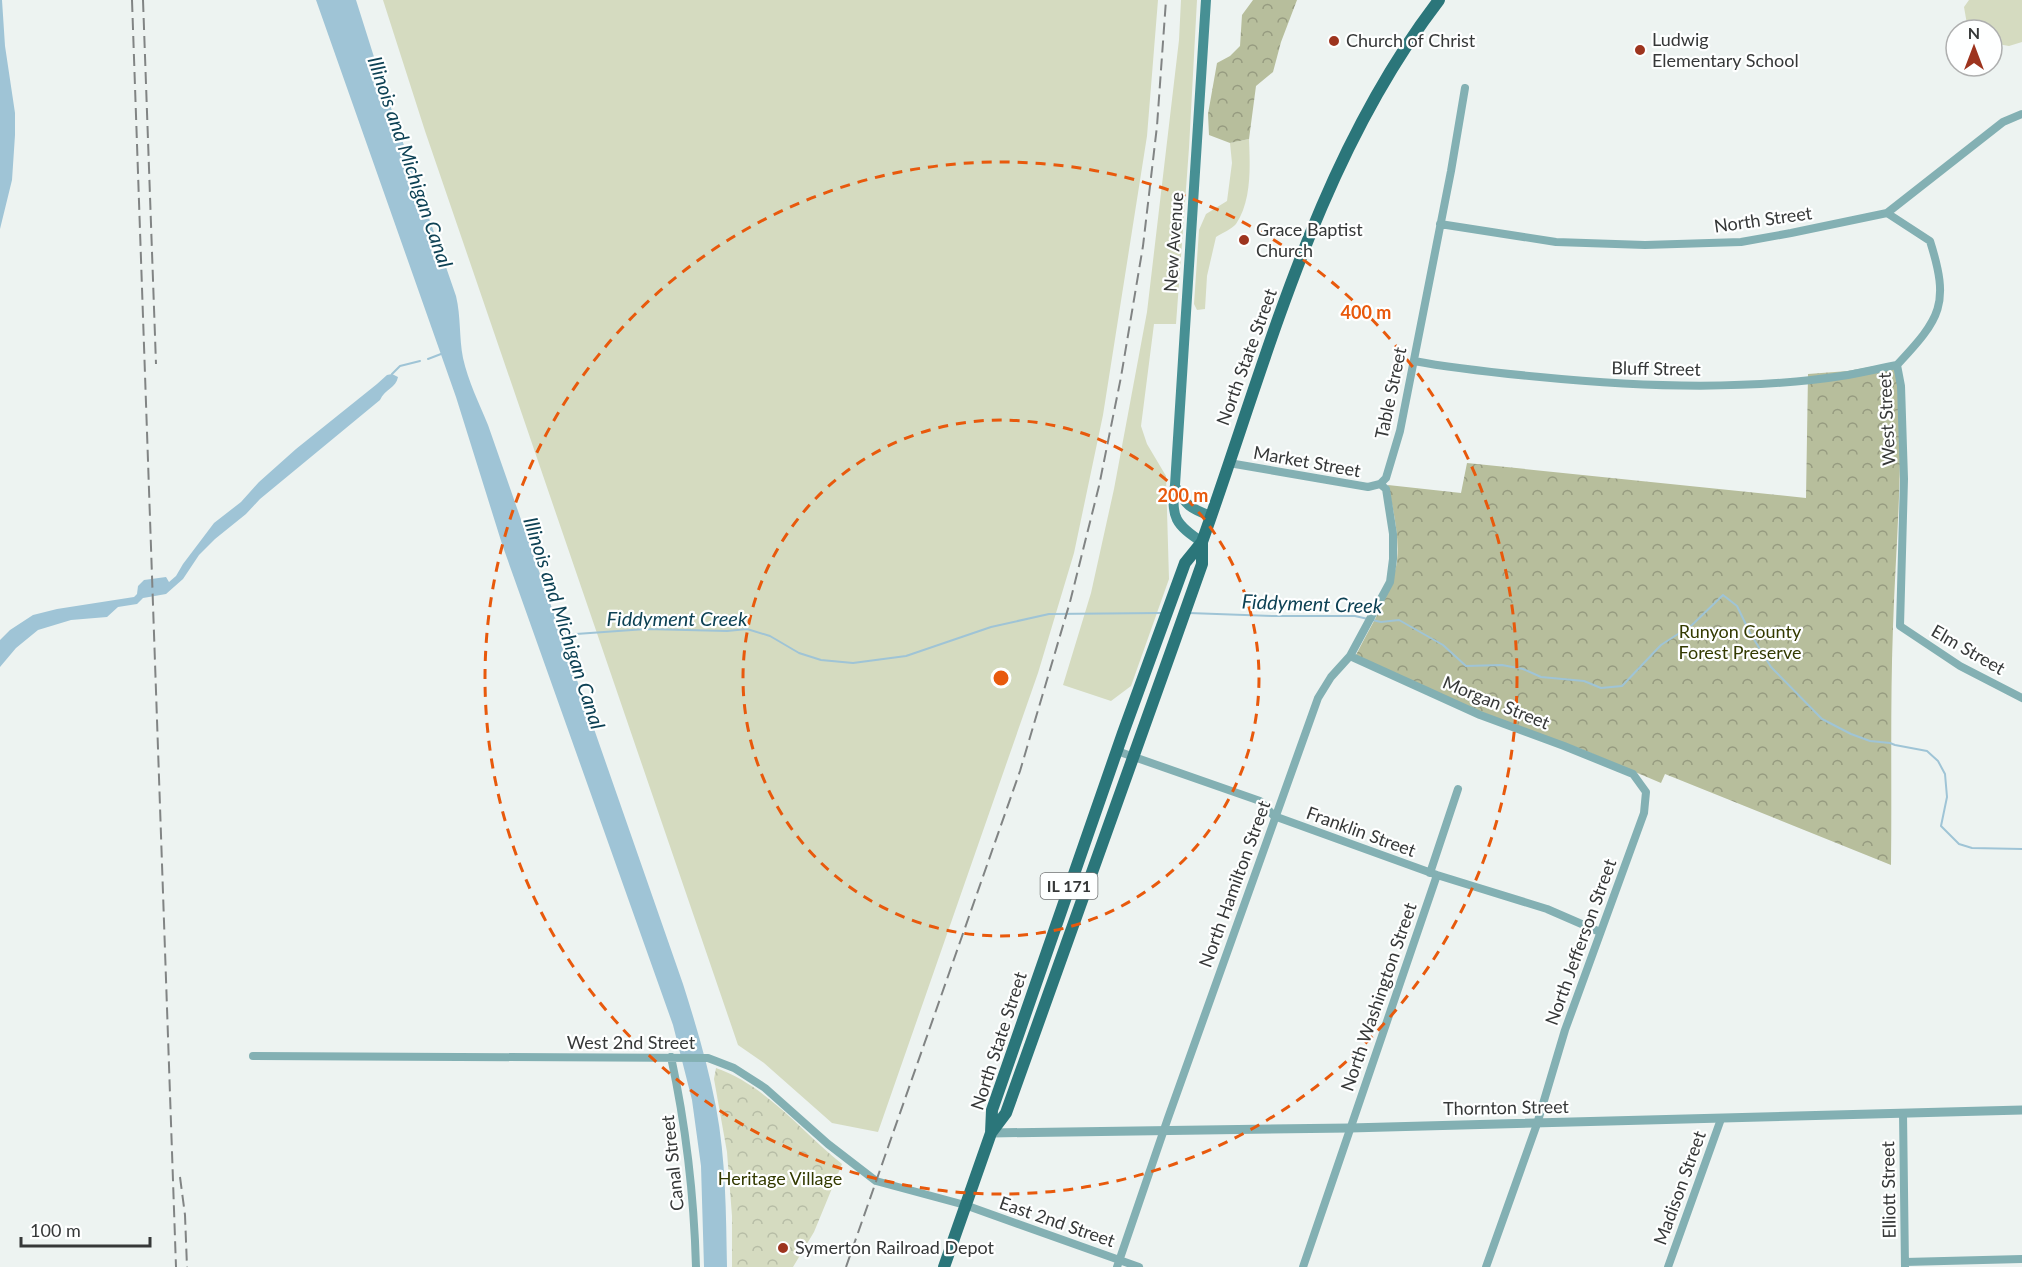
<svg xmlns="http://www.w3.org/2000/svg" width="2022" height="1267" viewBox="0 0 2022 1267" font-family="Lato,sans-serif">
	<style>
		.grass { fill: #d5dbc0 }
		.forest { fill: url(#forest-crowns) }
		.park { fill: url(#park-crowns) }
		.water { fill: #9fc4d6 }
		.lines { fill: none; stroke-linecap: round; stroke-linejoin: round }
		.stream { stroke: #9fc4d6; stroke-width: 2 }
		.minor { stroke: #83b0b3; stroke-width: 8 }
		.tertiary { stroke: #83b0b3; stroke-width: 9 }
		.secondary { stroke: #479094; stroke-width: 10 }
		.primary { stroke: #2b767a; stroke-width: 12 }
		.rail { stroke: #818484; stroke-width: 2; stroke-dasharray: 12 6; stroke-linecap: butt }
		.ring { fill: none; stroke: #e8590c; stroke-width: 3; stroke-dasharray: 10 8 }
		.poi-dot { fill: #9d341e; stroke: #feffff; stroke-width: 2 }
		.labels { text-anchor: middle; stroke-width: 4.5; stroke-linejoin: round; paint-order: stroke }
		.shield { fill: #feffff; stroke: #727474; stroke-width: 1.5 }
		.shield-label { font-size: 16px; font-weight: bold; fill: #363838 }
		.poi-label { font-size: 18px; fill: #363838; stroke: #feffff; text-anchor: start }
		.street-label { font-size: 18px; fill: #363838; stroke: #feffff }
		.park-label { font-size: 18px; fill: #333a00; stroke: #feffff }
		.water-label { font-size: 20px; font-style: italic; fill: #0d4154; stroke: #feffff }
		.centre { fill: #e8590c; stroke: #feffff; stroke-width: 3 }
		.ring-label { font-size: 18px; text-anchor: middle; font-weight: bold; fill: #e8590c; stroke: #feffff; stroke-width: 4.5; stroke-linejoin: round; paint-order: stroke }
	</style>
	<defs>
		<pattern id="forest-crowns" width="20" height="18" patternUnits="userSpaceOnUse" patternTransform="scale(1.5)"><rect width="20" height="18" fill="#b7be9c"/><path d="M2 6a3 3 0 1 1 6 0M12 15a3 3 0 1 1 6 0" fill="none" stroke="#969b80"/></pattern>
		<pattern id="park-crowns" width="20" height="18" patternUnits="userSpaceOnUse" patternTransform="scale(1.5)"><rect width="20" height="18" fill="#d5dbc0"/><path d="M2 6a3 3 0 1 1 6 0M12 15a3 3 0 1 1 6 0" fill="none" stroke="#b7bda6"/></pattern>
	</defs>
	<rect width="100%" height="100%" fill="#edf3f1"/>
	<path class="grass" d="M383,0H1158L1147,136L1103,415L1074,553L1038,673L878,1132L832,1123L764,1063L738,1045L425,131Z
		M1181,0H1197L1189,148L1176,324H1154L1141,426L1147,444L1166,476L1169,579L1131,686L1111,701L1063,685L1091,593L1114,489L1147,312L1179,40Z
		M1969,0H2022V42L2009,46L1992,43V30H1968L1964,7Z
		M1249,139C1250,166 1252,200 1236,224C1232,229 1222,233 1216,237L1207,276L1205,309L1197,310L1194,304L1199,230L1206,214L1227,201L1232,163L1230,143Z"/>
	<path class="forest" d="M1253,0H1297L1281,42L1273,72L1256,86L1249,139L1230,143L1209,135L1208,114L1217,63L1230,56L1240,46L1242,15Z
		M1897,362C1905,450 1896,538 1893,627C1890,706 1892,785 1891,865L1665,774L1661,783L1581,749L1483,714L1356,655C1370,627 1389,598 1396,567C1401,542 1393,509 1388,485L1461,493L1467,463L1806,498L1808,374L1848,371Z"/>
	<path class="park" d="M716,1068C767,1086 801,1131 842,1164L814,1232L793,1267H732V1216L727,1152L714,1079Z"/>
	<path class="water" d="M0,0H2L5,46L15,113V135L12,180L0,229Z
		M316,0H356L380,76L456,296C461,317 459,337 463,358C468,381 479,403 488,425L683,984C696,1025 708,1065 716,1107C726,1160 726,1214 727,1267H704L701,1166L692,1100L673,1025L502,544L456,397Z
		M392,374L398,377C396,388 385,389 380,400L260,499L246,514L215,539L199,555L183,579L166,594L149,597L143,598L137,604L118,607L107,617L71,620L38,630L16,648L0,667V640L10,630L33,615L57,609L134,597L137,594L138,586L144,580L166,577L169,582L176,576L183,564L214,523L241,502L259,482L296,449L377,384L387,375Z"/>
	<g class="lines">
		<path class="stream" d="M428,359L441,354
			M392,374L400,366L420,361
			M1189,613L1272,616H1355L1381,622L1399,620L1443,645L1466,666L1502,665L1523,669L1541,677L1584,681L1601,688L1622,686L1661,645L1692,625L1723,595L1737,606L1750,633L1771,667L1822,719L1851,734L1870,741L1890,743L1895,745L1927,751L1938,761L1945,774L1947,797L1941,826L1959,844L1972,848L2022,849
			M562,635L646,629L727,631L747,629L770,636L799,653L821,660L853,663L906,656L991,627L1049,614L1162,613"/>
		<path class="minor" d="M1887,213L1930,241C1950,304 1941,318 1897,365L1901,386L1904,479L1900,626L1960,666L2022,698
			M1440,224L1556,242L1645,245L1741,242L1791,233L1887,213L2003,122L2022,114
			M1414,361C1456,369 1498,373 1540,377C1640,387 1749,391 1848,375C1865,372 1881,368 1897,365
			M1229,463L1368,487L1380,484L1386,478L1400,431L1451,171L1465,88
			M1350,656L1480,715L1564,746L1633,774L1646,792L1644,813L1565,1030L1537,1124L1486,1267
			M1117,751L1260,801L1274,816L1437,875L1547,909L1600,932
			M1430,873L1458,789
			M253,1056L708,1058L734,1068L765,1088L828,1144L876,1181L965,1205L1139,1267
			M671,1057C686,1126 694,1196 696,1267
			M1903,1113L1905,1267
			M1905,1262L2022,1259
			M1117,1267L1168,1118L1318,698L1331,677L1350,656L1390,582L1393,559V534L1386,489L1380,484
			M1303,1267L1437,875
			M1668,1267L1721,1119"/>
		<path class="tertiary" d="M991,1133L1350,1128L2022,1110"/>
		<path class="secondary" d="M1175,486C1185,505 1191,509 1211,516
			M1202,542C1176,525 1170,517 1175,485L1206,0"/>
		<path class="primary" d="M991,1133L992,1110L1123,733L1185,563L1202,542
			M944,1267L991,1133L1006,1113L1174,643L1202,564V542C1268,357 1317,159 1439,0"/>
		<path class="rail" d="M132,0L176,1267
			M143,0L156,364
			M180,1177L185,1215L187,1267
			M846,1267L1020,771L1070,602L1099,486L1121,377L1143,246L1157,126L1166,0"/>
	</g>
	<g class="ring">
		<circle cx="1001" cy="678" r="258"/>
		<circle cx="1001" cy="678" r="516"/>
	</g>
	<g class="poi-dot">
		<circle cx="1334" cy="41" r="6"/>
		<circle cx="1640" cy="50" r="6"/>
		<circle cx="1244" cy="240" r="6"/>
		<circle cx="783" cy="1248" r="6"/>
	</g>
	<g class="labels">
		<rect class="shield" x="1040.5" y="873" width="57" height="26" rx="4.5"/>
		<g class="shield-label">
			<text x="1069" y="892">IL 171</text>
		</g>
		<g class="poi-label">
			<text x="1652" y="46">Ludwig<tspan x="1652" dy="21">Elementary School</tspan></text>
			<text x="1346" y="47">Church of Christ</text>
			<text x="1256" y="236">Grace Baptist<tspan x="1256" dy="21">Church</tspan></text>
			<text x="795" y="1254">Symerton Railroad Depot</text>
		</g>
		<g class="street-label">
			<text transform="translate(1763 220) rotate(-8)" y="6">North Street</text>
			<text transform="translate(1174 242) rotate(-86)" y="6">New Avenue</text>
			<text transform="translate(1247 357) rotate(-70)" y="6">North State Street</text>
			<text transform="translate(1656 369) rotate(1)" y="6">Bluff Street</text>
			<text transform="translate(1391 393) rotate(-78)" y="6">Table Street</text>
			<text transform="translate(1887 419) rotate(-93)" y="6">West Street</text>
			<text transform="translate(1307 462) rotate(10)" y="6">Market Street</text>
			<text transform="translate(1968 650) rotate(30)" y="6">Elm Street</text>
			<text transform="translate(1496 703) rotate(22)" y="6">Morgan Street</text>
			<text transform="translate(1361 832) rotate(20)" y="6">Franklin Street</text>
			<text transform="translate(1235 884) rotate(-70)" y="6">North Hamilton Street</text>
			<text transform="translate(1581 942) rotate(-70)" y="6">North Jefferson Street</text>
			<text transform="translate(1379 997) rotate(-71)" y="6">North Washington Street</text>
			<text transform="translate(999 1041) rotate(-72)" y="6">North State Street</text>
			<text x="631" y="1049">West 2nd Street</text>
			<text transform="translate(1506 1108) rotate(-1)" y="6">Thornton Street</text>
			<text transform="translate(673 1163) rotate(-96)" y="6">Canal Street</text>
			<text transform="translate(1680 1188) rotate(-70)" y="6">Madison Street</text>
			<text transform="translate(1889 1190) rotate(-91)" y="6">Elliott Street</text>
			<text transform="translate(1057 1222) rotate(19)" y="6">East 2nd Street</text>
		</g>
		<g class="park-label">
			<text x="1740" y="638">Runyon County<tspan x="1740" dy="21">Forest Preserve</tspan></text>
			<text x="780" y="1185">Heritage Village</text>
		</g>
		<g class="water-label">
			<text transform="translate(410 162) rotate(71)" y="7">Illinois and Michigan Canal</text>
			<text transform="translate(1312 604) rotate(2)" y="7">Fiddyment Creek</text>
			<text x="677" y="626">Fiddyment Creek</text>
			<text transform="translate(564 623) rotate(72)" y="7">Illinois and Michigan Canal</text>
		</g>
	</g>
	<circle cx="1001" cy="678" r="9" class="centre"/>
	<g class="ring-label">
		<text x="1366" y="319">400 m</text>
		<text x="1183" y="502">200 m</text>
	</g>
	<g transform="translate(1974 48)"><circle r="28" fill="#feffff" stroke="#aeafaf" stroke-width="1.5"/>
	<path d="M0-4.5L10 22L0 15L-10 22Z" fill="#9d341e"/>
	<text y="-9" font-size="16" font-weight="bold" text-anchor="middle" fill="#363838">N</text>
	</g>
	<path d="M21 1237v9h129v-9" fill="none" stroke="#363838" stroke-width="3"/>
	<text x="30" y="1237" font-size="18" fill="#363838" stroke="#feffff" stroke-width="4.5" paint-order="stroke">100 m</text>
</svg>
